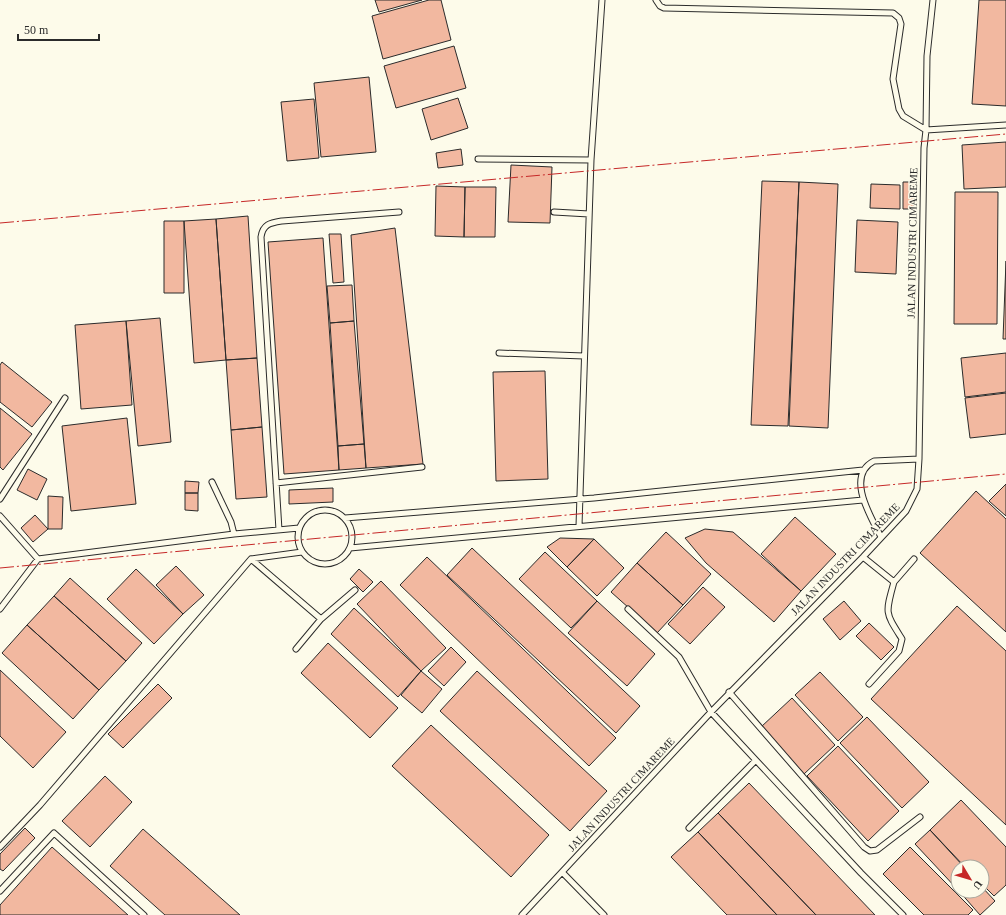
<svg xmlns="http://www.w3.org/2000/svg" width="1006" height="915" viewBox="0 0 1006 915" font-family="Georgia,serif">
	<style>
		.building { fill: #f2b8a0; stroke: #2b2b2b }
		.lines { fill: none; stroke-linecap: round; stroke-linejoin: round }
		.lane-casing { stroke: #2b2b2b; stroke-width: 7 }
		.lane { stroke: #fdfbea; stroke-width: 5 }
		.power { stroke: #c62828; stroke-width: 1; stroke-dasharray: 14 3 2 3; stroke-linecap: butt }
		.labels { text-anchor: middle; stroke-width: 3; stroke-linejoin: round; paint-order: stroke }
		.street-label { font-size: 11px; fill: #2b2b2b; stroke: #fdfbea }
	</style>
	<rect width="100%" height="100%" fill="#fdfbea"/>
	<path class="building" d="M375,0H422L379,12Z
		M429,0H441L451,40L383,59L372,16Z
		M979,0H1006V106L972,104Z
		M454,46L466,88L396,108L384,66Z
		M369,77L376,152L321,157L314,83Z
		M458,98L468,128L431,140L422,109Z
		M314,99L319,158L287,161L281,102Z
		M1006,142V187L964,189L962,145Z
		M461,149L463,165L438,168L436,153Z
		M511,165L552,167L550,223L508,222Z
		M762,181L799,182L788,426L751,425Z
		M799,182L838,184L828,428L789,426Z
		M903,182H915L914,209H903Z
		M871,184L900,185V209L870,208Z
		M436,186L465,187L464,237L435,236Z
		M465,187H496L495,237H464Z
		M955,192H998L997,324H954Z
		M248,216L257,358L226,360L216,219Z
		M216,219L226,360L194,363L184,221Z
		M857,220L898,222L896,274L855,272Z
		M164,221H184V293H164Z
		M395,228L423,464L366,468L351,235Z
		M329,234H341L344,282L333,283Z
		M323,238L339,470L284,474L268,242Z
		M1006,261V339H1003Z
		M352,285L354,321L330,323L327,286Z
		M160,318L171,442L138,446L126,321Z
		M126,321L132,405L81,409L75,325Z
		M354,321L364,444L338,446L330,323Z
		M1006,353V392L965,397L961,358Z
		M257,358L262,427L231,430L226,360Z
		M2,362L52,402L32,427L0,402V365Z
		M545,371L548,479L496,481L493,372Z
		M1006,393V434L970,438L965,398Z
		M0,408L32,434L3,470L0,467Z
		M127,418L136,504L71,511L62,426Z
		M262,427L267,497L236,499L231,430Z
		M364,444L366,468L339,470L338,446Z
		M28,469L47,479L37,500L17,490Z
		M185,481L199,482L198,493H185Z
		M1006,484V516L989,501Z
		M333,488V502L289,504V490Z
		M976,491L1006,519V632L920,553Z
		M185,493H198V511L185,510Z
		M48,496L63,497L62,529H48Z
		M35,515L48,529L33,542L21,528Z
		M795,517L836,554L801,591L761,554Z
		M705,529L733,532L801,591L774,622L706,563L685,538Z
		M666,532L711,574L683,605L637,563Z
		M560,538L594,539L567,567L547,547Z
		M594,539L624,568L597,596L567,567Z
		M472,548L640,706L616,733L447,575Z
		M545,552L597,601L571,628L519,579Z
		M427,557L616,738L589,766L400,585Z
		M637,563L683,605L657,633L611,592Z
		M176,566L204,595L183,614L156,585Z
		M136,569L183,614L154,644L107,599Z
		M359,569L373,582L363,592L350,579Z
		M70,578L142,643L126,661L54,596Z
		M381,581L446,648L421,671L357,604Z
		M703,587L725,607L690,644L668,624Z
		M54,596L126,661L99,690L27,625Z
		M597,601L655,654L627,686L568,633Z
		M844,601L861,621L840,640L823,619Z
		M957,606L1006,651V825L871,699Z
		M354,608L421,671L398,697L331,634Z
		M869,623L894,647L881,660L856,636Z
		M27,625L99,690L73,719L2,653Z
		M328,643L398,708L370,738L301,673Z
		M451,647L466,662L444,686L428,671Z
		M0,670L66,732L33,768L0,736Z
		M421,671L442,689L422,713L401,695Z
		M477,671L607,791L570,831L440,711Z
		M820,672L863,717L838,741L795,695Z
		M158,684L172,698L123,748L108,734Z
		M792,698L835,745L804,774L761,727Z
		M867,717L929,782L902,808L840,743Z
		M431,725L549,835L511,877L392,766Z
		M838,746L899,811L868,841L807,776Z
		M105,776L132,802L90,847L62,821Z
		M749,783L875,915H816L718,813Z
		M961,800L1006,847V885L994,896L982,884V867H965L930,830Z
		M718,813L816,915H777L698,832Z
		M25,828L35,838L3,871L0,869V854Z
		M143,829L240,915H165L110,866Z
		M930,830L964,867H958V890L915,844Z
		M698,832L777,915H727L671,857Z
		M52,847L128,915H0V905Z
		M910,847L973,910L968,915H924L883,874Z
		M982,887L995,901L980,915L959,891H982Z"/>
	<g class="lines">
		<g class="lane-casing">
			<path id="lane" d="M656,0L660,6L664,8L893,13L899,18L901,24L893,79L899,109L903,116L926,130L927,56L933,0
				M478,159L591,160
				M554,212L589,214
				M499,353L584,356
				M212,482L231,522L234,534
				M276,483L422,467
				M0,499L65,398
				M298 537a27 27 0 1 1 54 0a27 27 0 1 1-54 0Z
				M0,516L38,559
				M345,518L594,498L863,470
				M579,526L591,160L602,0
				M279,530L261,237C263,224 270,223 282,221L399,212
				M881,537C871,517 845,476 874,461L919,459
				M350,548L863,500
				M863,557L894,582L914,559
				M251,559L321,619L355,590
				M0,609L38,559L234,534L299,528
				M628,609L679,657L711,712L861,873L903,915
				M296,649L321,619
				M869,684L899,651L902,639C885,612 885,614 894,582
				M729,692L864,847L870,851L877,850L920,817
				M689,828L755,761
				M0,847L40,805L251,559L302,552
				M562,872L604,915
				M0,891L54,833L144,915
				M522,915L711,712L863,557L906,511L917,489L919,459L924,148L926,130L1006,125"/>
		</g>
		<use href="#lane" class="lane"/>
		<path class="power" d="M0,223L1006,134
			M0,568L1006,474"/>
	</g>
	<g class="labels">
		<g class="street-label">
			<text transform="translate(912 243) rotate(-89)" y="4">JALAN INDUSTRI CIMAREME</text>
			<text transform="translate(845 559) rotate(-46)" y="4">JALAN INDUSTRI CIMAREME</text>
			<text transform="translate(621 794) rotate(-47)" y="4">JALAN INDUSTRI CIMAREME</text>
		</g>
	</g>
	<g transform="translate(970 879) rotate(128)"><circle r="19" fill="#fdfbea" stroke="#a9a89e"/>
	<path d="M0-3L7 15L0 10L-7 15Z" fill="#c62828"/>
	<text y="-6" font-size="11" font-weight="bold" text-anchor="middle" fill="#2b2b2b">U</text>
	</g>
	<path d="M18 34v6h81v-6" fill="none" stroke="#2b2b2b" stroke-width="2"/>
	<text x="24" y="34" font-size="12" fill="#2b2b2b" stroke="#fdfbea" stroke-width="3" paint-order="stroke">50 m</text>
</svg>
